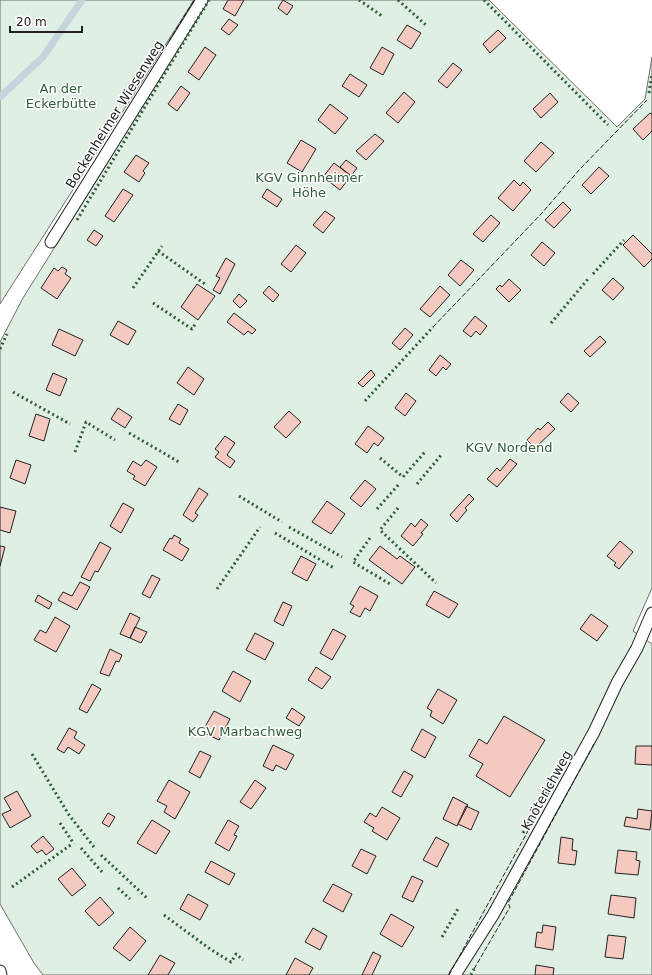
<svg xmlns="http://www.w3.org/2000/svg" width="652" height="975" viewBox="0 0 652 975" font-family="'DejaVu Sans',sans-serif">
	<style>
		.green { fill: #e0efe3; stroke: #6f6f6f }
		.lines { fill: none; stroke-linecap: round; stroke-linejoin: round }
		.stream { stroke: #c7d3dd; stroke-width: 7 }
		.building { fill: #f3c9c0; stroke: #222 }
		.service-casing { stroke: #222; stroke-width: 13 }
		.service { stroke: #fff; stroke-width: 11 }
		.hedge { stroke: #2f5e38; stroke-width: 3; stroke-dasharray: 2 3; stroke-linecap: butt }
		.fence { stroke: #222; stroke-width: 1; stroke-dasharray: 5 2; stroke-linecap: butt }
		.labels { text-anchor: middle; stroke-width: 3; stroke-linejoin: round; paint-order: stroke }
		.park-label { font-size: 13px; fill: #2f5e38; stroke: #fff }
		.street-label { font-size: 13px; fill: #222; stroke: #fff }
	</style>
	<rect width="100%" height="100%" fill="#fff"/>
	<path class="green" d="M0,0H194L0,304Z
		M206,0H489L617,127L645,99L652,57V588L633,631L652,644V975H43L34,963L0,904V342L23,298L103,170Z"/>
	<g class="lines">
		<path class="stream" d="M0,97L43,57L82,0"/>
	</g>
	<path class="building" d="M228,0H244L235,16L223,9Z
		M283,0L293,6L287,15L278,8Z
		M229,19L238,25L229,35L221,29Z
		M407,25L421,33L411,49L397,40Z
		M498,30L506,38L490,53L483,44Z
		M205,47L216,55L199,80L188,72Z
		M382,47L394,54L383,75L370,68Z
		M453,63L462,70L447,88L438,81Z
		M350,74L367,85L359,97L342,86Z
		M181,86L190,93L177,111L168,104Z
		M404,92L415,102L398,123L386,113Z
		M550,93L558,102L541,118L533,109Z
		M330,104L348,118L335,134L318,120Z
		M650,113L652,114V131L643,140L633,129Z
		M375,134L384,141L366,160L356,151Z
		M301,140L316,149L302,172L287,163Z
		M541,142L554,153L536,172L524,161Z
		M136,155L149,163L143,171L145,173L139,182L124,172Z
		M346,160L357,168L351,176L340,167Z
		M334,163L351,176L340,190L323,177Z
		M599,167L609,176L591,194L582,185Z
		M514,180L520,186L523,182L531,190L513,211L498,198Z
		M123,189L133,195L114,222L105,216Z
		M267,189L282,199L277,207L262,197Z
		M563,202L571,210L554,228L545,220Z
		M325,211L335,218L323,233L313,225Z
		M491,215L500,223L483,242L473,234Z
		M94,230L103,236L96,246L87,240Z
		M633,235L652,254V259L644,267L623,245Z
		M542,242L555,253L544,266L531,255Z
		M296,245L306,253L291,272L281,264Z
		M226,258L235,264L220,294L213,290L220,278L216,276Z
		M461,260L474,270L460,286L448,275Z
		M62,267L67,270L65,274L71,278L57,299L41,288L54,268L58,271Z
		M613,278L624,288L613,300L602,290Z
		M509,279L521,290L509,302L496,289L500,285L502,287Z
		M197,284L215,296L198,320L181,307Z
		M269,286L279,295L273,302L263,293Z
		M440,286L450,295L430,317L420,309Z
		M239,294L247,301L240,308L233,301Z
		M234,313L256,330L252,334L248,331L244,335L227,322Z
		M475,316L487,326L480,335L476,331L471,337L463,331Z
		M118,321L136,331L128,345L110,335Z
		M405,328L413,335L400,350L392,343Z
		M59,329L83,340L75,356L52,345Z
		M600,336L606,342L590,357L584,351Z
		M440,355L451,364L446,370L443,367L436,376L429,370Z
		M188,367L204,379L194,395L177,383Z
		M371,370L375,375L363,387L358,383Z
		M53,373L67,379L60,396L46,390Z
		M406,393L416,401L405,416L395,408Z
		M568,393L579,403L571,412L560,402Z
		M178,404L188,410L180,425L169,419Z
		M118,408L132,417L125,428L111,419Z
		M289,411L301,422L286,438L274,427Z
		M36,414L50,419L44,441L29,436Z
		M548,422L555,429L535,448L527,440L538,428L540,430Z
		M368,426L384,438L378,446L374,443L367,453L355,444Z
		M225,436L235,443L227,455L235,461L230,468L215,457L219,452L215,449Z
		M510,459L517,464L497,487L487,479L497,468L500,471Z
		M16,460L31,465L25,484L10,478Z
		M146,460L157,467L145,486L133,479L135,476L127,471L133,461L141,466Z
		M365,480L376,489L361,507L350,498Z
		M199,488L208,494L195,513L198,515L193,522L183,515Z
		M469,494L474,499L465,508L467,510L457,522L450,515Z
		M327,501L345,514L331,534L312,522Z
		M123,503L134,509L121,533L110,526Z
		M0,507L16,511L10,533L0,530Z
		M421,519L428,525L421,533L423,534L413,546L401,536L411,523L415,527Z
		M174,535L181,539L179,543L189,549L182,561L163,550L170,538L172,539Z
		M620,541L633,552L619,569L614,565L616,563L607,556Z
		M100,542L111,548L98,572L95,571L90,581L81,577Z
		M0,546L5,547L0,566Z
		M380,546L397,559L400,556L415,567L402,584L369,560Z
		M301,556L316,564L307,581L292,573Z
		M152,575L160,579L150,598L142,594Z
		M80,582L90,587L77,610L58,600L63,592L72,596Z
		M360,586L378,596L370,611L365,608L360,617L350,612L354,606L350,604Z
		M434,591L458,604L449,618L426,605Z
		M38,595L52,603L49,609L35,601Z
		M283,602L292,606L283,626L274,621Z
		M130,613L140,618L130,638L120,634Z
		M591,614L608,626L597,641L580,629Z
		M55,617L70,626L56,652L34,640L40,630L46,633Z
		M135,627L147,632L141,643L130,638Z
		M333,629L346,636L332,660L320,653Z
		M255,633L274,643L265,660L246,650Z
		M110,649L122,655L119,662L116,661L109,676L100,673Z
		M316,667L331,677L322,689L308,680Z
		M233,671L251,681L240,702L222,691Z
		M92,684L101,689L87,713L79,709Z
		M438,689L457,700L443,724L430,716L432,711L427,708Z
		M292,708L305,717L299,726L286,718Z
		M214,711L230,719L219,740L202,732Z
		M504,716L545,740L510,797L476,776L483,764L469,756L479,739L487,744Z
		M69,728L77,732L74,738L85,745L79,754L68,747L64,753L57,749Z
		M422,729L436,737L425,758L411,750Z
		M273,745L294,755L286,770L276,765L273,771L263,766Z
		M636,746H652V765L635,764Z
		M200,751L211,756L200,778L189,772Z
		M404,771L413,776L401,797L392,792Z
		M169,780L190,792L175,819L164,812L167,806L157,801Z
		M255,780L266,788L251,809L240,802Z
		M17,791L31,816L10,828L2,814L11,810L4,798Z
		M453,797L468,805L457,826L443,819Z
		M466,806L479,812L471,830L458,824Z
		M382,807L400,818L387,840L372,831L374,828L364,822L370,813L376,817Z
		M638,809L652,811L650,830L624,826L626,817L637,819Z
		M108,813L115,817L109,827L102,823Z
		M152,820L170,831L156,854L137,843Z
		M228,820L239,826L234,835L237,836L229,851L215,843Z
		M43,836L54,849L46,855L42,850L37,853L31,846Z
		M436,837L449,844L437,867L423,860Z
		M561,837L573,839L572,850L577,851L575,865L558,863Z
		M361,849L376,856L367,874L352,866Z
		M618,850L637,852L636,860L640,861L638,875L615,873Z
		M211,861L235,874L229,885L205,872Z
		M72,868L86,885L72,896L58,879Z
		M412,876L423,881L413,902L402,897Z
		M333,884L352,894L343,912L323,901Z
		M188,894L208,905L200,920L180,909Z
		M611,895L636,898L634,918L608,914Z
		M100,897L114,913L99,926L85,911Z
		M391,914L414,927L402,947L380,934Z
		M543,925L556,927L553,950L535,947L537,932L542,933Z
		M130,927L146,941L130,961L113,948Z
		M313,928L327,936L320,950L305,942Z
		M608,935L626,937L623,959L605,957Z
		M373,952L381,956L372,975H362Z
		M160,955L175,963L168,975H148Z
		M295,958L313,968L309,975H286Z
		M536,965L554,968L553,975H535Z"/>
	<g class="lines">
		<g class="service-casing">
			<path id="service" d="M51,242L202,0
				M0,971L1,975
				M455,975L493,915L594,732L617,683L637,648L652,613"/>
		</g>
		<use href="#service" class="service"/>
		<path class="hedge" d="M359,0L382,16
			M398,0L427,26
			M484,0L608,125
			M649,93L652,74
			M77,220L209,0
			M158,251L205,284
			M593,274L624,240
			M133,288L162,246
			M153,303L192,329L196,323
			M551,323L588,279
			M0,349L7,334
			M13,392L70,424
			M365,401L433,327
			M129,433L179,462
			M75,452L86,422L115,440
			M380,458L403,477L425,452
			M417,484L442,454
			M239,496L282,522
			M398,508L380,530L436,583
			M377,509L400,483
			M289,527L342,557
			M275,533L334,568
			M370,538L353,562L390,584
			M217,589L260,527
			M32,754L69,815L94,847
			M60,823L74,844
			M523,833L554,779
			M81,848L102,872
			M101,855L147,898
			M12,887L72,844
			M118,888L130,899
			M164,915L210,949L231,962L236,954L243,960
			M442,937L459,907
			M471,975L474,969"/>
		<path class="fence" d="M169,41L194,0
			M433,327L542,213L580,169L647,100
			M474,969L510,907L508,903L595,742
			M449,975L568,758"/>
	</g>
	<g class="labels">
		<g class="park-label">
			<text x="61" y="93">An der<tspan x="61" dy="15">Eckerbütte</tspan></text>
			<text x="309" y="182">KGV Ginnheimer<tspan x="309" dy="15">Höhe</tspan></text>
			<text x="509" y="452">KGV Nordend</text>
			<text x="245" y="736">KGV Marbachweg</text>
		</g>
		<g class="street-label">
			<text transform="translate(114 114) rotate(-58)" y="5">Bockenheimer Wiesenweg</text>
			<text transform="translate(546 790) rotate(-61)" y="5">Knöterichweg</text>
		</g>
	</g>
	<path d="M10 26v6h72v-6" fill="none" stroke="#222222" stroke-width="2"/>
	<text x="16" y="26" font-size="12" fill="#222222" stroke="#ffffff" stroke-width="3" paint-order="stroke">20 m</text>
</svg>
